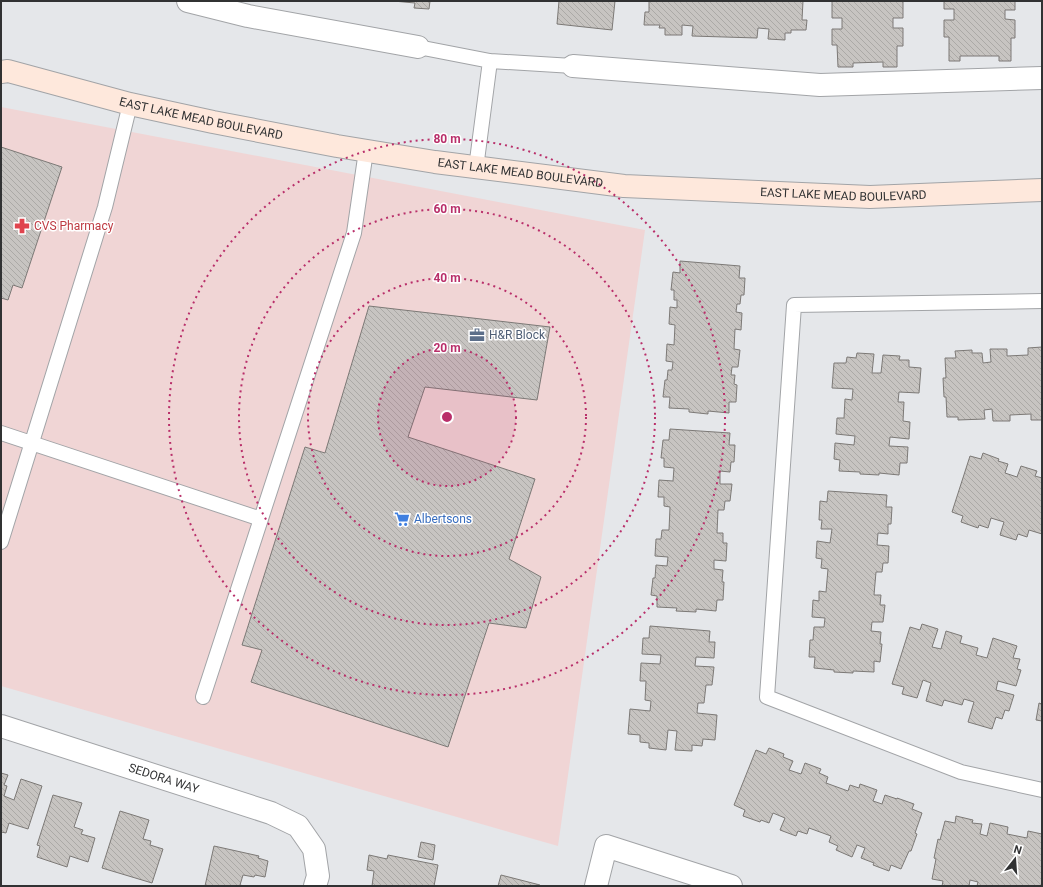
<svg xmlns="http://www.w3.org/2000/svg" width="1043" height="887" viewBox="0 0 1043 887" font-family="Roboto,sans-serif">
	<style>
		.commercial { fill: #f0d5d5 }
		.building { fill: url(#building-back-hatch); stroke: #7c7976 }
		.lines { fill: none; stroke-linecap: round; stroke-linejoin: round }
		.service-casing { stroke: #a2a4a7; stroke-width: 16 }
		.minor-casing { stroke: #a2a4a7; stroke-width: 24 }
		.secondary-casing { stroke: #a2a4a7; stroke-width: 24 }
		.service { stroke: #fff; stroke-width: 14 }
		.minor { stroke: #fff; stroke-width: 22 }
		.secondary { stroke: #fee8dc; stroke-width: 22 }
		.ring { fill: none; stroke: #b92f6a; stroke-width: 2; stroke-dasharray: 2 4 }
		.labels { text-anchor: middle; stroke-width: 3; stroke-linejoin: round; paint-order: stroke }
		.street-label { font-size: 12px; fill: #313233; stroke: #fff }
		.health-label { font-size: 12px; fill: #be3a42; stroke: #fff; text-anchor: start }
		.service-label { font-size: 12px; fill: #4e5e75; stroke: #fff; text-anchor: start }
		.shop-label { font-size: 12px; fill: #366cbe; stroke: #fff; text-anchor: start }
		.centre { fill: #b92f6a; stroke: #fff; stroke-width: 2 }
		.ring-label { font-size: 12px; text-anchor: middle; font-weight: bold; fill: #b92f6a; stroke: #fff; stroke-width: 3; stroke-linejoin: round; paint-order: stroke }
	</style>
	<defs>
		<pattern id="building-back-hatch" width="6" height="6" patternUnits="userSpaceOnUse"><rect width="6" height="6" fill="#c7c4c1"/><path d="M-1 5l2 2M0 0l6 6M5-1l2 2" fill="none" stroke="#aba9a6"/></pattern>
	</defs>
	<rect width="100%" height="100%" fill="#e5e7ea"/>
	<path class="commercial" d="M1,107L645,230L558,846L1,686Z"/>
	<path class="building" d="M393,1H430L429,9L414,8L415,3Z
		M559,1H615L612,30L557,24Z
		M649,1H803L802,20H807L806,30H791V33H785V40L768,39L769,29L758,28L757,38L692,36L693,26L682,25V35H665V28H659L660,25H644L645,12H649Z
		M832,1H903V18H893V28H903V46H897V67H883V62L853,63V67H838L837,45H832V29H842V18H832Z
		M944,1H1015V10H1005V19L1015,20V38H1011V61H999V56H960V61H949V37H944V20H954V9H944Z
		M1,147L62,167L22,288L13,285L8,300L1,298Z
		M680,261L740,266L739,278H745L744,295H741L740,304H737L736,312L742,313L741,330L735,329L734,349L740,350L738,367H732L731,375H735L734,384L737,385L736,402H729V413L708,411V414L689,412V409L669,408L670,397H663L665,380H667L668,370H672L673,362L666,361L667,344L674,345L675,325L669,324L670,307L677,308V300H674V290H671L673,272L680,273Z
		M369,306L550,327L537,400L425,387L408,437L535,479L509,559L541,577L526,628L489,623L448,747L251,682L262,650L242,645L305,447L325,453Z
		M1042,347V420H1031V414L1010,415V421H993L992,409L984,410L985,419L958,420V417H947L946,397H944L943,378H946L945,358H956L955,351L972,350V353H982L983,363L991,362L990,349H1007V356L1028,355V348Z
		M857,353L874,354L872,373H881L883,355L900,356L899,360H909V367L921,368L919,393L899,392L898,402H904L903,421L910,422L909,439L890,437L889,446L908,447L907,463H900L899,475L879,473V475L860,474V472L839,471L840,460L834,459L835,443L854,445L855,436L836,434L837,418H844L845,399L852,400L853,389L832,388L834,363H846L847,357L856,358Z
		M670,429L730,433L729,445H735L734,462H731L730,472L720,471V484H732L730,501H725L724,510H718L717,533H723V543H727L726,561L714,560V569L723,570L722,582H724L723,600H717L716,611L696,609V612L676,611L677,608L657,607V596L651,595L653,578H655L656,565L667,566L668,557L655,556L656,539H661L662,530H669L670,507L664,506V497H658L659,480L673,481L674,468L664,467V458H661L663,440H669Z
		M983,453L999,459L998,461L1008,464L1005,473L1017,477L1021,466L1037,471L1035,476L1042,478V534L1029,530L1027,537L1018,534L1016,540L1000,535L1004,522L991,518L988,528L979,525L978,528L961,522L963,516L952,512L970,456L981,459Z
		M828,491L887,495L886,507H892L891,524H888V534L878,533L877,545L889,546L888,563H883L882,572H876L874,595H881L880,605H885L883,622H872L871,631L881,632L880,644H882L880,662L874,661V672L853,671V673L834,672V670L814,668L815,657H809L810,640H813L814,627H824L825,618L812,617L813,600L819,601V591L826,592L828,569L821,568L822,559L816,558L817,541L830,543L832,529H821L822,520H819L820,501L827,502Z
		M922,624L938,629L932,647L941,649L946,631L962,636L960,643L978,648L976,655L987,658L993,638L1017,646L1013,658L1020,659L1017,669L1021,670L1016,686L998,681L996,690L1014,695L1009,711L1005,710L1002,719L996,717L992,729L968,722L974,702L964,699L962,705L944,700L942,706L926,701L931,683L923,680L917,698L902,694L904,687L892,684L910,627L920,630Z
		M650,626L710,631L709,642H715L714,658L696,657L695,666L714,667L712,685H706L704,703H698L697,713L717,715L715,740L703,739L702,746L692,745V751L675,750L677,731L668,730L666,750L649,748V743L640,742V735L628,734L630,709L650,711L651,701L645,700L646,681H640L641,663L660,664L661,655L642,654L643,638H649Z
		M1039,703L1042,704V703V721L1036,720Z
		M769,748L784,754L783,757L793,761L789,770L801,774L805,763L821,769L819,773L828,777L826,783L848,791L850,785L859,788L860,784L877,790L873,801L882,804L885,795L897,799V798L914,804L912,809L922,813L915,833L917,834L911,851H909L901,869L891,865L889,871L873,865L874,863L861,858L865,848L857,845L852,857L836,850L838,846L829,842L831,836L809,828L807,834L798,831L796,836L780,830L785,818L773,813L769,823L761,820L760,822L743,816L745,810L734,805L756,750L766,754Z
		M1,773L8,775L4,785L7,786L4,796L14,800L21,779L42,786L28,829L9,823L6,833L1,832Z
		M53,795L82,803L74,827L83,830L81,834L95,838L88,862L70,856L67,867L37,857L40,846L37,845Z
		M120,811L149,820L143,839L151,841L150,845L163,849L152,883L102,868Z
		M956,816L973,820L972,823L982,824L980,834L987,836L990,823L1008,827L1007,834L1027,838L1028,831L1042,834V886H977L978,882L970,880L969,886H942L943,881L932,879L936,859L934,858L938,839L940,840L945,821L955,823Z
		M421,842L435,845L433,860L418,857Z
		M214,846L259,856L258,858L268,861L265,877L255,875L254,877L243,875L240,885L244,886H205Z
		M369,855L387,859L388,855L438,865L434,886H372L374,871L367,870Z
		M501,875L540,885V886H498Z"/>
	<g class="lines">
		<g class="service-casing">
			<path id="service" d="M418,47L490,61L573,66
				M476,168L490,61
				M1042,301L794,305L767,697L961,772L1042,790
				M1,433L261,519
				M1,542L105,207L130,104
				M203,697L354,233L366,151"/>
		</g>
		<g class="minor-casing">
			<g id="minor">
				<path d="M188,1L248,16L418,47"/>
				<path d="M573,66L820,85L1042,78"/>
				<path id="s1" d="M1,726L271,813L298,826L314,849L318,876L315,886"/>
				<path d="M596,886L606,846L731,886"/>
			</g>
		</g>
		<g class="secondary-casing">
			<g id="secondary">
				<path id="s2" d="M1,72L8,71L130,104L213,122L337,146L435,162L624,186L870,197L1042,190"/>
			</g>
		</g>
		<use href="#service" class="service"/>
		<use href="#minor" class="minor"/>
		<use href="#secondary" class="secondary"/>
	</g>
	<circle cx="447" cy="417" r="69" fill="#b92f6a" fill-opacity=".12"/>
	<g class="ring">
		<circle cx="447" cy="417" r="69"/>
		<circle cx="447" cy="417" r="139"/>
		<circle cx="447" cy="417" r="208"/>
		<circle cx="447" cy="417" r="278"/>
	</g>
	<defs>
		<g id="pharmacy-bare" transform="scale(1.2)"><path d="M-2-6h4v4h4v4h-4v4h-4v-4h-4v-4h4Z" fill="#e0444e" stroke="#fff" stroke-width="2.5" paint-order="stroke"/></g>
		<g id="office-bare" transform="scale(1.2)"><path d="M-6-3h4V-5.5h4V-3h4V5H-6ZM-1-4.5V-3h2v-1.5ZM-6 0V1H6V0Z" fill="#5c6f8a" stroke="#fff" stroke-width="2.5" paint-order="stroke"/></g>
		<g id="supermarket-bare" transform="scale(1.2)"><path d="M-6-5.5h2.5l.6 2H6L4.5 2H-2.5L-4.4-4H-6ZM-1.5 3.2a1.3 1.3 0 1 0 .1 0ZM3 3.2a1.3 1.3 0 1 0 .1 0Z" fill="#3f7fe0" stroke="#fff" stroke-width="2.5" paint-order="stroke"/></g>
	</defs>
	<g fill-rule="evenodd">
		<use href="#pharmacy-bare" x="22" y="226"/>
		<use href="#office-bare" x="477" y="335"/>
		<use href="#supermarket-bare" x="402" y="519"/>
	</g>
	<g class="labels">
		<g class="street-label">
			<text dy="4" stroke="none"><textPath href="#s2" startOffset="206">EAST LAKE MEAD BOULEVARD</textPath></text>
			<text dy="4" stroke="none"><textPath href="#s2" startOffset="530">EAST LAKE MEAD BOULEVARD</textPath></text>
			<text dy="4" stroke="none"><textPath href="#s2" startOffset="854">EAST LAKE MEAD BOULEVARD</textPath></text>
			<text dy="4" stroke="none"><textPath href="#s1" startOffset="171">SEDORA WAY</textPath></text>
		</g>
		<g class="health-label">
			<text x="34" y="230">CVS Pharmacy</text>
		</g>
		<g class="service-label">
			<text x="489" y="339">H&amp;R Block</text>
		</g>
		<g class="shop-label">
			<text x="414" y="523">Albertsons</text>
		</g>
	</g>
	<circle cx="447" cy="417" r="6" class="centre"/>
	<g class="ring-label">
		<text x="447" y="143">80 m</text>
		<text x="447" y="213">60 m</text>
		<text x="447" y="282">40 m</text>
		<text x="447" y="352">20 m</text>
	</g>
	<rect width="1043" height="887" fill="none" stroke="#313233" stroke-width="4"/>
	<g transform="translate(1015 859) rotate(17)" stroke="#ffffff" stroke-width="3" paint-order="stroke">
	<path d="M0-3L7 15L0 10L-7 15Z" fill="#313233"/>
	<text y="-6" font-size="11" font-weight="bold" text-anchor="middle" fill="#313233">N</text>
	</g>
</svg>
